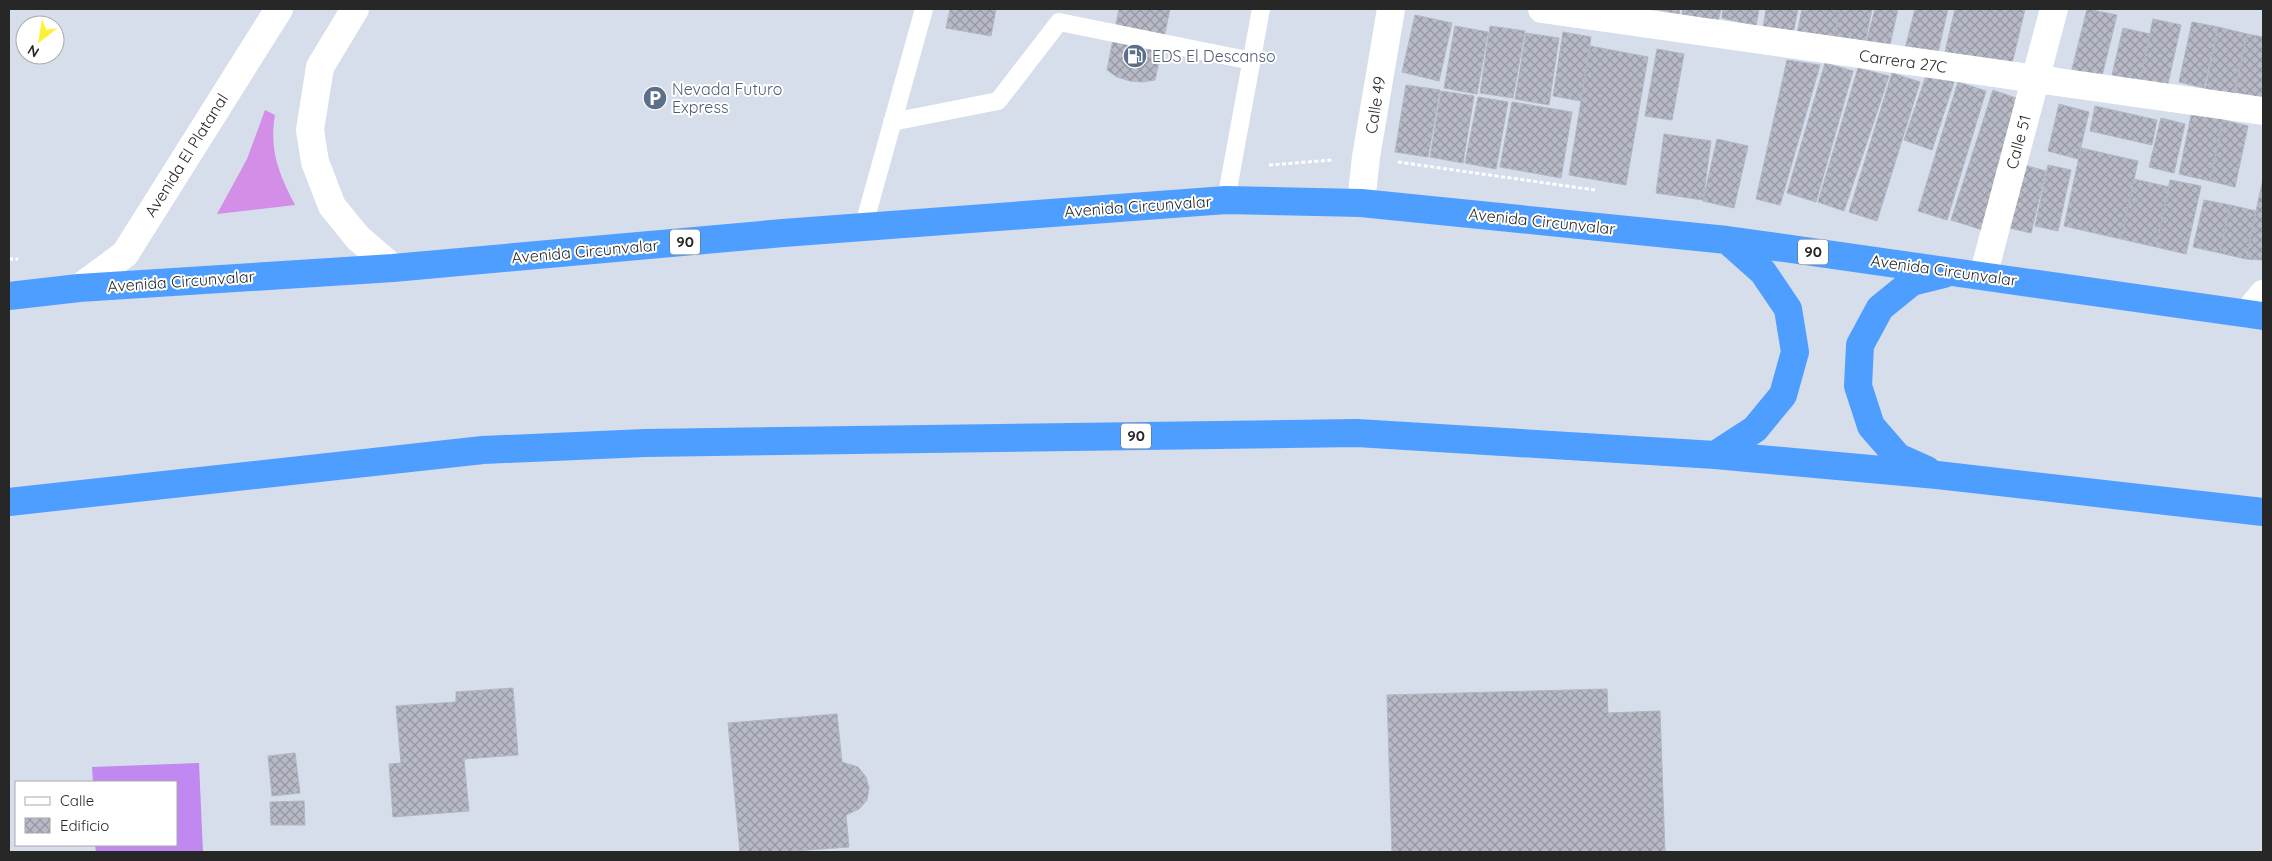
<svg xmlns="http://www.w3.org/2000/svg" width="2272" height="861" viewBox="0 0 2272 861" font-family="Quicksand,sans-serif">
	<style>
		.grass { fill: #d38ee7 }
		.pitch { fill: #c088f0 }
		.building { fill: url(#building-cross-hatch); stroke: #b1b6c6 }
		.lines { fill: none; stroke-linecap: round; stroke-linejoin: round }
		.path { stroke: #fff; stroke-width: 3; stroke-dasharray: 4 2.5; stroke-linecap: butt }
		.lane { stroke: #fff; stroke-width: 18 }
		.street { stroke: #fff; stroke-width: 28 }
		.secondary { stroke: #fff; stroke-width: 28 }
		.highway { stroke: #4e9eff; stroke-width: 28 }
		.labels { text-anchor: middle; stroke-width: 4; stroke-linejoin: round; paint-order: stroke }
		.shield { fill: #fff; stroke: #686868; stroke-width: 1 }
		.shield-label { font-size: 15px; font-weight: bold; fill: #272727 }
		.service-label { font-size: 16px; fill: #4e5e75; stroke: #fff; text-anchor: start }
		.street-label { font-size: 16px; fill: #272727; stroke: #fff }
	</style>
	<defs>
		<pattern id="building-cross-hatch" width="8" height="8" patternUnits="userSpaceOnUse" patternTransform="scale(1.25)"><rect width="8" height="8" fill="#b7bac6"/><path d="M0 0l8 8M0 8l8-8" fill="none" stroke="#9597a1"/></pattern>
	</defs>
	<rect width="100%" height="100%" fill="#d6ddeb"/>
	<path class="grass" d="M265,110L275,115C269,151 279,174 295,205L217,214L247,159Z"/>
	<path class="pitch" d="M199,763L203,852H96L95,845H176V782H93L92,767Z"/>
	<path class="building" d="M950,9H996L991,36L946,28Z
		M1119,9H1170L1155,80L1142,82L1130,81L1117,77L1107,70Z
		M1655,9H1680L1679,14Z
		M1683,9H1721L1718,22L1682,14Z
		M1723,9H1759L1756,26L1722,18Z
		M1766,9H1798L1793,34L1763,28Z
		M1802,9H1840L1833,42L1797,34Z
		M1840,9H1872L1864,48L1833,42Z
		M1875,9H1898L1889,49L1866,43Z
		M1915,9H1948L1937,57L1905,49Z
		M1955,9H2025L2011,68L1945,52Z
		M2087,9L2117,15L2101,80L2071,73Z
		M1415,15L1452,23L1439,81L1402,72Z
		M2153,19L2181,25L2167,88L2140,81Z
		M2192,22L2218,27L2204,88L2179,82Z
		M1455,26L1488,32L1477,94L1444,88Z
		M1490,26L1525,31L1513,98L1480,93Z
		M2218,27L2247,34L2234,96L2205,90Z
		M2123,28L2150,34L2140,81L2112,75Z
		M1563,32L1591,37L1581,101L1553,96Z
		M1526,33L1559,38L1549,105L1515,99Z
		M2247,34L2263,37V99L2234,92Z
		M1590,46L1648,57L1626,185L1569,175Z
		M1657,49L1684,54L1672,120L1645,116Z
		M1787,60L1820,65L1780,205L1756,199Z
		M1825,63L1853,71L1816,202L1787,193Z
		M1858,68L1889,76L1844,211L1818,202Z
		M1892,73L1920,82L1877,221L1849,212Z
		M1927,73L1954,82L1932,150L1904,140Z
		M1958,82L1986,91L1947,220L1918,211Z
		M1406,85L1440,90L1428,157L1395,152Z
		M1993,90L2027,102L1986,231L1951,220Z
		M1441,91L1474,96L1463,163L1430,157Z
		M1478,97L1508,102L1496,169L1465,163Z
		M1512,102L1572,112L1561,178L1500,167Z
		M2059,104L2089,112L2078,159L2048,151Z
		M2095,106L2157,120L2152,145L2090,131Z
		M2192,111L2224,118L2210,181L2179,174Z
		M2161,118L2185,124L2174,173L2149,167Z
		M2223,120L2248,126L2235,187L2210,181Z
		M1664,134L1711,141L1703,200L1656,193Z
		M1717,139L1748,146L1734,208L1703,201Z
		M2081,148L2138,161L2121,239L2064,226Z
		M2024,165L2046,171L2031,233L2010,228Z
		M2048,165L2071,170L2058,231L2035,226Z
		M2134,179L2169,187L2156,247L2121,239Z
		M2263,179V260L2246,259L2256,211Z
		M2170,180L2201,186L2186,254L2156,247Z
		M2204,200L2230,205L2220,253L2193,247Z
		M2230,205L2256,211L2246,259L2220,253Z
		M513,688L518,755L464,759L469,811L393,817L389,764L401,763L396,706L456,702V692Z
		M1607,689L1608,713L1660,711L1665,852H1392L1387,695Z
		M837,714L842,762L858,767L866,777L869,788L867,800L859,809L846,815L849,847L782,852H740L728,723Z
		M295,753L300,793L272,796L268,756Z
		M304,801L305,825H271L270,802Z"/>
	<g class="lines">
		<path class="path" d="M1398,162L1595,190
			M1269,165L1332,160
			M9,259H18"/>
		<path class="lane" d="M892,122L998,101L1059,22L1252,61
			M1226,200L1261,9
			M863,228L924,9"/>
		<path class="street" d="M1542,9L2263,111
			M1361,203L1366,157L1391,9
			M1983,276L2054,9
			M2247,314L2263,294"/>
		<path class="secondary" d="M355,9L320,67L310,130L315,162L332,206L358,238L393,268
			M79,288L125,254L279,9"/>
		<path class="highway" d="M9,296L79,288L393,268L783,233L1226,200L1361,203L1727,240L2263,316
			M1715,455L1755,429L1783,395L1795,352L1788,309L1763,272L1727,240
			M1927,470L1898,457L1871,426L1858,386L1860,345L1880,308L1912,282L1944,274
			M9,502L483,450L645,443L1357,433L1715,455L1937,475L2263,512"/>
	</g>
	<defs>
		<g id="fuel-disc" transform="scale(1.25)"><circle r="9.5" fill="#5c6f8a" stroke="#fff"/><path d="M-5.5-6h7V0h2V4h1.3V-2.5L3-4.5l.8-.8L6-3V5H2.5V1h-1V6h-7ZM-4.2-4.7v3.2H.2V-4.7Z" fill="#fff"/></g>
		<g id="parking-disc" transform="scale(1.25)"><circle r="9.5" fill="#5c6f8a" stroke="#fff"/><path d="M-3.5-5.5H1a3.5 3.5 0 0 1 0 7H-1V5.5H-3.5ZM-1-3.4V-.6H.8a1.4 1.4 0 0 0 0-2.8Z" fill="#fff"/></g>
	</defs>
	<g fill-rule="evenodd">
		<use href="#fuel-disc" x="1135" y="56"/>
		<use href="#parking-disc" x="655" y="98"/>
	</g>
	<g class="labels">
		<g class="shield">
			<rect x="670" y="229.5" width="30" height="25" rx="4"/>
			<rect x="1798" y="239.5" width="30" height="25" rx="4"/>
			<rect x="1121" y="423.5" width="30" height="25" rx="4"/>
		</g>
		<g class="shield-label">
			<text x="685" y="247">90</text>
			<text x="1813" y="257">90</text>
			<text x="1136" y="441">90</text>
		</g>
		<g class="service-label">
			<text x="1152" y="62">EDS El Descanso</text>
			<text x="672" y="95">Nevada Futuro<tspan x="672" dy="18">Express</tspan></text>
		</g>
		<g class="street-label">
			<text transform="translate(1903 61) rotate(8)" y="6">Carrera 27C</text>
			<text transform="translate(1375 105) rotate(-81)" y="6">Calle 49</text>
			<text transform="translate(2018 142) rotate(-75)" y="6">Calle 51</text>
			<text transform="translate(186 155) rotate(-58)" y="6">Avenida El Platanal</text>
			<text transform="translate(1138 206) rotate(-4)" y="6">Avenida Circunvalar</text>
			<text transform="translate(1542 221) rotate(6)" y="6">Avenida Circunvalar</text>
			<text transform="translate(585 251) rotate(-5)" y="6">Avenida Circunvalar</text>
			<text transform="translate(1944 270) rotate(8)" y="6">Avenida Circunvalar</text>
			<text transform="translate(181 281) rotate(-4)" y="6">Avenida Circunvalar</text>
		</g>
	</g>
	<rect width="2272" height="861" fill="none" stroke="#272727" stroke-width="20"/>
	<rect x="15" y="781" width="162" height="65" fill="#ffffff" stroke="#a9a9a9"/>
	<rect x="25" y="797" width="25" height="8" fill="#ffffff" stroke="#a9a9a9"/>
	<text x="60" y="806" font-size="15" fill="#272727">Calle</text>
	<rect x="25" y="818" width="25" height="15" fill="url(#building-cross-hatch)" stroke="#a9a9a9"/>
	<text x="60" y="831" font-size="15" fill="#272727">Edificio</text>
	<g transform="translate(40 40) rotate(211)"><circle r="24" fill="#ffffff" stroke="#a9a9a9"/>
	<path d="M0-4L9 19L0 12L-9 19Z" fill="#fff030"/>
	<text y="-8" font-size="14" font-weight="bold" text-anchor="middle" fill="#272727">N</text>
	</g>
</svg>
